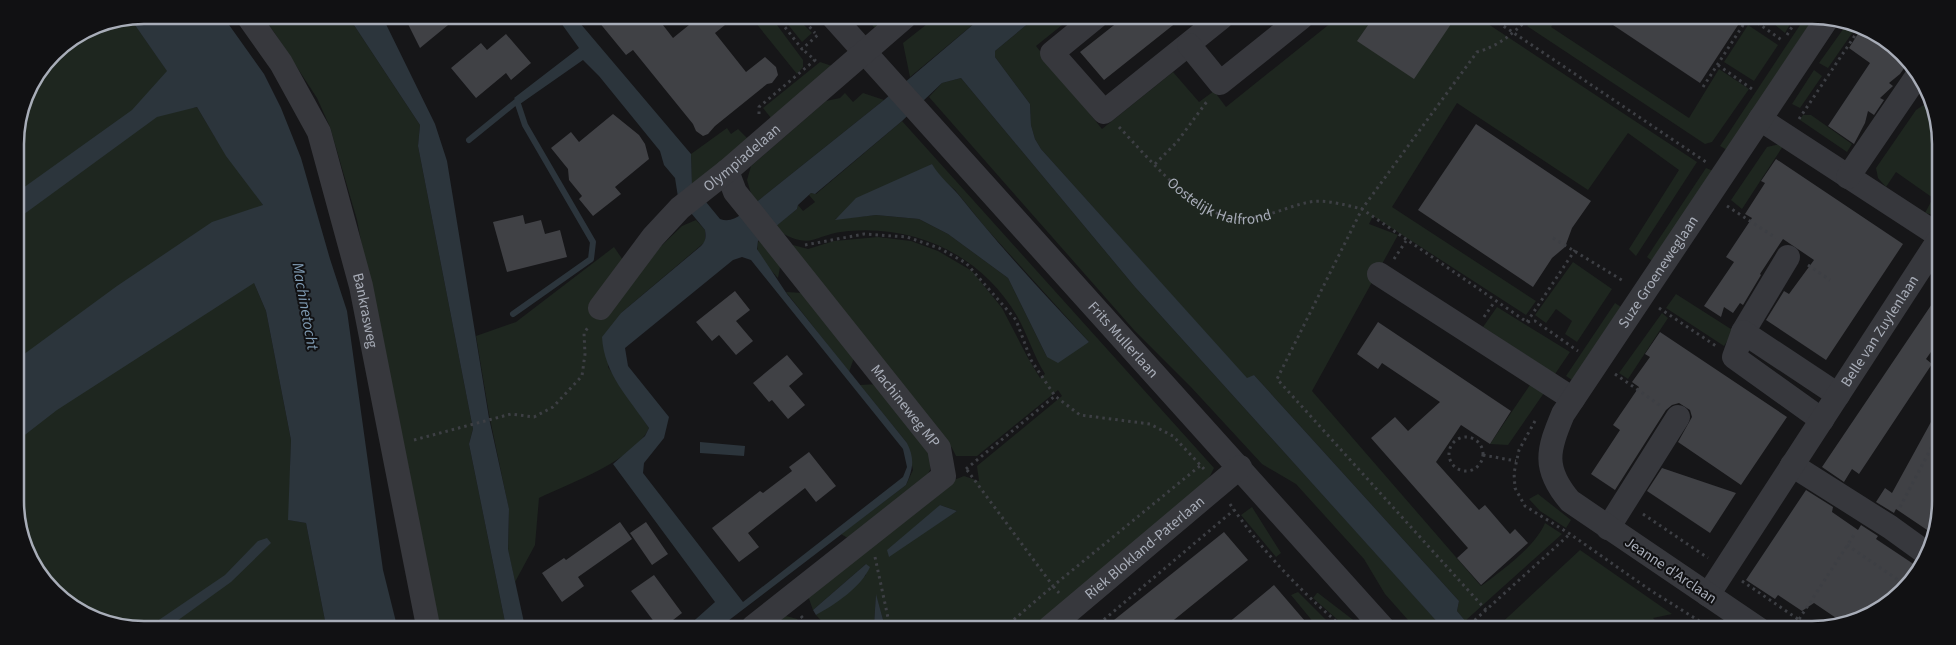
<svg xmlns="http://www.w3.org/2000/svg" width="1956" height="645" viewBox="0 0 1956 645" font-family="'Source Sans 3',sans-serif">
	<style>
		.green { fill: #1e261f; fill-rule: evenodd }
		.water { fill: #2c353c; fill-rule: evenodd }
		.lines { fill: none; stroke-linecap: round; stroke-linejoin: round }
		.stream { stroke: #2c353c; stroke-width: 6 }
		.building { fill: #404145 }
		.path { stroke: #3d3f44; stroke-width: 3; stroke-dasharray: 2.5 4; stroke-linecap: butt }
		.minor { stroke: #37383d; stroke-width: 24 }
		.labels { text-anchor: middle; stroke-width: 4; stroke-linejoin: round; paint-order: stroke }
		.street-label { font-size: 15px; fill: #a8adb8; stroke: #111113 }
		.water-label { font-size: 16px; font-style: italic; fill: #7f9bb3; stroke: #111113 }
		.rim { fill: none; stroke: #a8adb8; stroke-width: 2.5 }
	</style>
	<rect width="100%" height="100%" fill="#161618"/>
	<path class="green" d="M260,15L348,16L420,125L418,146L473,429L469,444L506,627L434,626L357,220L330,127L317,98L274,32Z
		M751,17H771L803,60V67L797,74Z
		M782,17H796L812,33L802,42Z
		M865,17H916L887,42Z
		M936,17H982L910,77L903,43Z
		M1036,17H1072L1036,46L1102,129L1173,72L1199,102L1214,91L1226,107L1337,18H1479L1697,162L1636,256L1629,249L1679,170L1628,133L1588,190L1457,103L1392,207L1536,301L1526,315L1373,216L1369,224L1398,235L1312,391L1481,586C1501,571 1536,546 1545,523L1562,534L1465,621L1457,611L1459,601L1254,375L1247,379L1041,149L1035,139L1031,125L1030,104L995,57V51Z
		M130,18L194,108L197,107L215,137L263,205L254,283L266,311L291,440L289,520L306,523L326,626H110L47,587L17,526L15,135L25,94L53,52L94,25Z
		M1534,19H1557L1551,27L1689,118L1719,69L1749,89L1712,142L1705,144L1527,26Z
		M1777,19H1793L1785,33L1774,24Z
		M1804,19H1813L1727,150L1720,146Z
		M1849,21L1857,26L1828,68L1819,63Z
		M1748,25L1778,45L1754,81L1724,62Z
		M820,62L832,66L771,118L763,108Z
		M1814,70L1822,76L1800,108L1792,104Z
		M961,78L1135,287L1444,629H1416L1385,594L1364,559L1296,484L1262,464L1190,386L1134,330L929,97L942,83Z
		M845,93L853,102L863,93L884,100L754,204L747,180L751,166L826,101L840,98Z
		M1925,104L1933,107L1939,119L1938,216L1925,213L1933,198L1896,172L1886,187L1878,178L1876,168L1916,110Z
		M1803,115H1811L1852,144L1847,152L1800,120Z
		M902,121L1214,468L1204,488L1031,628L885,627L876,595L874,625L839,624L841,627H827L816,615L866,575V564L813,610L808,596L954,480L964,476L979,481L977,466L1062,396L1058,390L977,456H956L952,448L788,248L793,245L808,249L834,241L878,237L911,241L938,251L972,271L1002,308L1028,358L1040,378L1045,374C1033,355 1028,335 1017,316C982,256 917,225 849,231C811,234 814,253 773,228L797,209L798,205L803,211L815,202L809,195L811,193L816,194ZM932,164L938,176L955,190L985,227L1089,342L1047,357L1008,278L948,234L919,219L876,215L835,219ZM940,505L957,511L918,536Z
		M727,128L731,134L738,129L748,139L692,185L691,154Z
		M1785,143L1742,209L1731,200L1767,147Z
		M1706,168L1713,171L1652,261L1647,257Z
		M696,220L705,230V242L621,313L608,367L649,428C635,460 570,483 539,498L535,545L515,582L508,550L509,510L489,414L476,336L516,322L614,247L625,263L626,280L682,226Z
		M761,238L781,262L778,278C770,268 749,251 761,238Z
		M1573,262L1612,289L1577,342L1565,334L1572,321L1556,309L1546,323L1535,315Z
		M786,292L804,293L855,355L849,372Z
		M1676,294L1734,331L1724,346L1666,308Z
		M1615,303L1621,307L1572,380L1566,376Z
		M1497,307L1570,352L1555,374L1483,327Z
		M1662,313L1668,318L1628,379L1619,373Z
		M1532,382L1546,390L1508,445L1490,444Z
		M879,384L930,451V470L922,486L851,540L841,534L906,485L913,470L907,443L860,385Z
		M1538,494L1571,520L1566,528L1540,511L1529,499Z
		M1252,507L1281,553L1276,557L1241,515Z
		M1580,550L1672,614L1653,618L1663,629H1495Z
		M1298,592L1335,629H1319L1291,595Z
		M1317,593H1318L1365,629H1348L1313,598Z
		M786,616L797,619L803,627H772Z"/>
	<path class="water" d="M143,15H222L264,74L281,108L301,158L330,259L347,311L383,570L397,626H326L306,523L288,520L291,440L266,311L254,283L57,410L17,441L16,360L117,286L212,222L263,205L226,156L197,107L157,117L16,220V193L132,110L167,71L130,18Z
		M348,16H382L435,124L447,161L489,418L509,509L508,549L525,627H506L469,444L473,429L418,146L420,125Z
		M556,16H574L691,154L692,185L720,219C734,224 744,212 754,204L884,100L982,17H1036L995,51V57L1030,104L1031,125L1035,139L1041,149L1247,378L1254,375L1459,601L1457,611L1472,629H1444L1440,625L1135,287L961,78L942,83L902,121L815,194L811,193L798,205L797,209L758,241L757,249L787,294L907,443C915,459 913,469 906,485L720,627H687L715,602L613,464L645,436L649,428C629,398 604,374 602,337L621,313L701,246C706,241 706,237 705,230L678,197L675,178L664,165L660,151L599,76L583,60L520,104L514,98L579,48ZM742,257L751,260L903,449L907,467L903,477L743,602L643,473L644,463L664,438L669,417L628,366L625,348L733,260Z
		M932,164C940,178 952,186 962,199C1002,249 1045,295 1089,342L1058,363L1047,357L1008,278L948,234L919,219L876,215L835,220L856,198Z
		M700,442L745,446L744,456L700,453Z
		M940,505L957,511L889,557L887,550Z
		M267,538L271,543L231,582L170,626H150L225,575L258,541Z
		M866,564L870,567C861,587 836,604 816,615L813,610Z
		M876,594L885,627H841L838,624L874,625Z"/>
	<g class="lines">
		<path class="stream" d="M469,140L517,101L525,125L593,242L591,259L513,314"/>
	</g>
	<path class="building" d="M404,16H459L420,48Z
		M594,16H656L673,38L700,16L735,17L715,33L746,72L765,57L776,67L778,75L772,83L767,84L715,126L708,134L703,136L696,131L693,124L633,50L626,55Z
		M1123,18H1182L1104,80L1080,52Z
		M1373,18H1455L1414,79L1357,41Z
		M1604,19H1742L1700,83Z
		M1861,29L1907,57V64L1900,74L1889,83L1893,86L1880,98L1884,100L1874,115L1868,111L1865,123L1854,144L1828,126L1870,63L1849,48Z
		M506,34L531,63L511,80L506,73L476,98L451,68L481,43L487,50Z
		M613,114L639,135L645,144L649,159L615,187L621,194L593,216L579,199L582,196L569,180L568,169L551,148L571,132L579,142Z
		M1476,124L1591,201L1572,228L1565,247L1552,258L1533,287L1418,210Z
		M1776,159L1903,244L1826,360L1766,320L1784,291L1789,294L1814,260L1783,239L1760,274L1761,275L1743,305L1740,303L1733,313L1724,307L1721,317L1704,306L1734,262L1726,257L1752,218L1745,214L1765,183L1761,181Z
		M523,215L525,224L541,220L545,234L560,230L567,257L507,272L493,222Z
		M735,291L750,310L736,321L753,341L736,355L719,335L712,341L696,322Z
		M1938,295V342L1926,359L1932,364L1859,474L1852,469L1844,482L1822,467Z
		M1378,322L1511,411L1490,444L1461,425L1436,462L1479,510L1485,505L1510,534L1515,529L1528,543L1481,585L1457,558L1468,548L1371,438L1395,417L1408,431L1440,402L1382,363L1378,369L1357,354Z
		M1660,332L1787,417L1741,485L1678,442L1692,417L1690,410L1679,403L1672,405L1666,410L1615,490L1591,474L1620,430L1613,425L1639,387L1632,382L1650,357L1645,354Z
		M787,355L803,374L789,386L805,405L788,419L772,400L769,402L753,383Z
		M1937,411V535L1936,536L1896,509L1894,513L1876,502L1885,488L1892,493Z
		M809,452L836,486L816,502L805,488L768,517L748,533L759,547L739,562L712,528L760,491L763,493L792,471L789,467Z
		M1662,468L1736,493L1710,533L1647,491Z
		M1806,490L1833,507L1832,512L1858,530L1861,525L1878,536L1876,539L1921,569L1891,603L1842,622L1814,603L1802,611L1778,595L1775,599L1746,580Z
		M620,522L632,539L578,577L584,586L562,602L542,573L564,558L566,560Z
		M646,522L668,554L652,565L630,533Z
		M1224,532L1248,560L1164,628H1104Z
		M654,575L682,613L664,627H658L631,591Z
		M1274,585L1311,628H1222L1256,600Z"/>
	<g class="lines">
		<g class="path">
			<path d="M777,17L802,49L820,33"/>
			<path d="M801,17L815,33"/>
			<path d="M1493,19L1706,162"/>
			<path d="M1752,19L1783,41"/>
			<path d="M1787,35L1797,19"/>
			<path d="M1718,65L1752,89"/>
			<path d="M1703,87L1747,19"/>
			<path d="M759,114V107L815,60L802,49"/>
			<path d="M1799,119L1860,28"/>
			<path id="s1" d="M1119,127C1150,159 1204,229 1254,218C1271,215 1288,207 1305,203C1323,198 1345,205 1362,209L1527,322L1535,321L1578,351"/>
			<path d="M1155,164L1177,142L1208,100"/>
			<path d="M1727,206L1776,238"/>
			<path d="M1553,238L1625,282"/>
			<path d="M805,245L864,234L907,237L939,248L966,263L1016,320L1031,360L1055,396"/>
			<path d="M1394,259L1406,241"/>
			<path d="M1808,265L1830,280"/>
			<path d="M1659,308L1716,346"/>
			<path d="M1484,317L1495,301"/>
			<path d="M1527,322L1575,250"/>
			<path d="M1615,374L1661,406"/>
			<path d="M1535,421L1519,450L1514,473L1515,488L1525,506L1570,534L1650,590L1712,629"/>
			<circle cx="1466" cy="454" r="17"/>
			<path d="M414,440L511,414L534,417L553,407L582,376L585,354L584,333L589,326"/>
			<path d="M1483,455L1516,461"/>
			<path d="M966,469L1055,396L1080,415L1150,424L1173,436L1204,469"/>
			<path d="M967,470L1053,586L1201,465"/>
			<path d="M1230,504C1262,551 1301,592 1345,629"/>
			<path d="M1900,507L1937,437"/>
			<path d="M1643,514L1708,558"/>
			<path d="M1847,545L1907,586"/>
			<path d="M875,557L890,627"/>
			<path d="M1742,581L1814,630"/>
			<path d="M1486,610L1277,379L1362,209L1477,52C1499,46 1512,34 1528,19"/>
			<path d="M801,616L810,627"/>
			<path d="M1004,628L1053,586L1059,593"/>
			<path d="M1094,628L1234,510"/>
			<path d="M1465,629L1571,533"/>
			<path d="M1792,630L1856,532"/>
		</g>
		<g class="minor">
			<path id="s2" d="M247,15L281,63L319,132L361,286L428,626"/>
			<path id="s3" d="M833,17L1384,629"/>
			<path d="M1096,17L1052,53L1104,112L1221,18"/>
			<path d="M1189,45L1220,83L1301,18"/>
			<path d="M1760,119L1938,235"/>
			<path id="s4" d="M727,171L735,192L748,208L939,448L944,476L753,627"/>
			<path d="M1848,177L1917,76"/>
			<path d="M1379,274L1573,399"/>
			<path id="s5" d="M600,308L653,237L680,208L727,171L905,17"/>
			<path d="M1743,332L1788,257"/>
			<path d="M1822,420L1734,357L1743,332L1838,395"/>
			<path d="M1792,465L1890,527L1926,553"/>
			<path d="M1608,528L1678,417"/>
			<path id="s6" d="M1708,595L1938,241"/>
			<path id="s7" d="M1049,628L1240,467"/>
			<path id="s8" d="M1760,630L1570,501C1542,468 1548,450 1563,414L1827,19"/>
		</g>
	</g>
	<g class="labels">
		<g class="street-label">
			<text dy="5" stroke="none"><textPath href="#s5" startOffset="208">Olympiadelaan</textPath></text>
			<text dy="5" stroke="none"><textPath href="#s1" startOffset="130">Oostelijk Halfrond</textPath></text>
			<text dy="5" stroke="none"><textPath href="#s8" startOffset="495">Suze Groeneweglaan</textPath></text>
			<text dy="5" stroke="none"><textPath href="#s2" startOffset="322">Bankrasweg</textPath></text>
			<text dy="5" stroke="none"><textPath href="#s6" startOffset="315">Belle van Zuylenlaan</textPath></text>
			<text dy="5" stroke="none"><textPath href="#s3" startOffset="434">Frits Mullerlaan</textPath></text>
			<text dy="5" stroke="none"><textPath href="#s4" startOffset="296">Machineweg MP</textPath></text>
			<text dy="5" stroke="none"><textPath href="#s7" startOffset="125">Riek Blokland-Paterlaan</textPath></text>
			<text transform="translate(1671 570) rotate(34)" y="5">Jeanne d'Arclaan</text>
		</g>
		<g class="water-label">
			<text transform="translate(306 306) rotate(80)" y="6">Machinetocht</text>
		</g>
	</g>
	<path d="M0 0H1956V645H0ZM144 24H1812A120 120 0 0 1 1932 144V501A120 120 0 0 1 1812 621H144A120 120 0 0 1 24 501V144A120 120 0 0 1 144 24Z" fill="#111113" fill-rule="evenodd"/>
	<path class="rim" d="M144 24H1812A120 120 0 0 1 1932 144V501A120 120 0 0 1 1812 621H144A120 120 0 0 1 24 501V144A120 120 0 0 1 144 24Z"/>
</svg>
